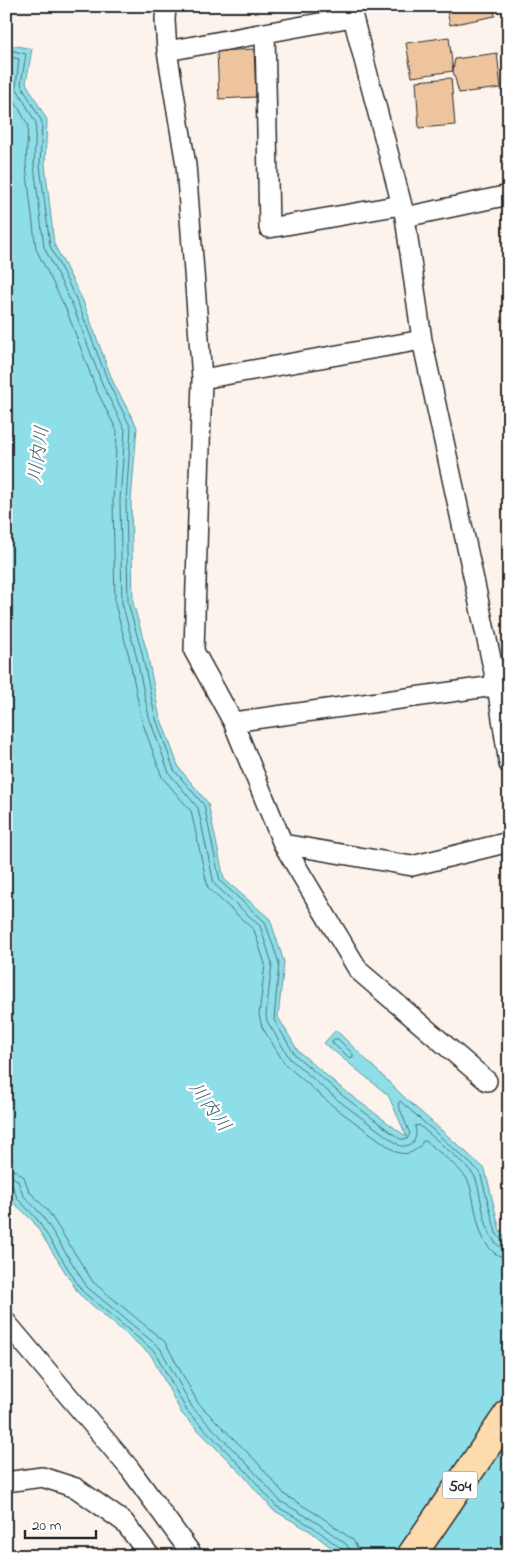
<svg xmlns="http://www.w3.org/2000/svg" width="515" height="1562" viewBox="0 0 515 1562" font-family="'Indie Flower','Klee One',sans-serif">
	<style>
		.water { fill: #8ddee8; stroke: #66969c }
		.lines { fill: none; stroke-linecap: round; stroke-linejoin: round }
		.shore { stroke: #527377; stroke-width: 1 }
		.building { fill: #eec49e; stroke: #2b2b2b }
		.street-casing { stroke: #2b2b2b; stroke-width: 22 }
		.highway-casing { stroke: #2b2b2b; stroke-width: 31 }
		.street { stroke: #fff; stroke-width: 19 }
		.highway { stroke: #fedbac; stroke-width: 28 }
		.labels { text-anchor: middle; stroke-width: 5; stroke-linejoin: round; paint-order: stroke }
		.shield { fill: #fff; stroke: #6b6b6b; stroke-width: 1 }
		.shield-label { font-size: 16px; font-weight: bold; fill: #2b2b2b }
		.water-label { font-size: 19px; font-style: italic; fill: #486164; stroke: #fff }
	</style>
	<rect width="100%" height="100%" fill="#fcf3ec"/>
	<filter id="ink" filterUnits="userSpaceOnUse"><feTurbulence type="fractalNoise" baseFrequency=".02" numOctaves="2"/><feDisplacementMap in="SourceGraphic" scale="10" xChannelSelector="R" yChannelSelector="G"/><feConvolveMatrix kernelMatrix="1 2 1 2 8 2 1 2 1" color-interpolation-filters="sRGB"/></filter>
	<g filter="url(#ink)">
		<path class="water" d="M6,44L32,49L26,83L47,120L45,164L54,244L83,301L113,382L137,427L131,501L133,603L147,652L159,714L179,768L208,803L224,879L270,919L284,962L278,1017L298,1051L346,1092L407,1137L388,1095L324,1043L336,1030L405,1098L485,1169L500,1231L509,1241V1556H342L310,1531L273,1510L242,1474L182,1414L151,1355L79,1294L33,1221L12,1201L6,1180Z"/>
		<g class="lines">
			<path class="shore" d="M6,49L26,54L21,84L42,122L40,165L50,246L78,303L109,384L131,428L126,501L128,603L142,653L155,716L174,770L204,805L220,881L265,922L279,963L274,1020L295,1055L343,1096L400,1139H407L410,1134L398,1104L400,1101L480,1172L496,1233L503,1242L509,1244
				M6,56L19,59L16,87L36,123L34,165L44,247L73,306L103,386L125,430L120,500L122,603L136,655L149,717L169,773L198,808L214,884L260,926L272,963L266,1015L267,1021L290,1059L339,1101L400,1146C414,1147 418,1138 415,1126L419,1125C428,1133 472,1169 475,1177C483,1196 483,1249 509,1250
				M6,63L10,66L8,89L28,125L26,166L36,249L66,309L96,389L117,431L113,500L115,604L129,656L142,721L162,777L191,811L208,888L254,930L265,964L259,1015L262,1027L285,1064L334,1107L396,1152C408,1156 417,1152 423,1141H426C434,1148 465,1172 468,1181C478,1203 474,1256 509,1258
				M335,1039H338L353,1054V1057L350,1058L333,1044L332,1041Z
				M6,1169L16,1171L24,1177L29,1191L48,1211L93,1282L165,1342L198,1403L256,1461L285,1495L320,1516L353,1540L357,1547L359,1556
				M6,1176L13,1177L18,1181L23,1195L42,1215L87,1287L160,1348L192,1407L250,1467L280,1501L316,1522L346,1544L350,1550L351,1556
				M6,1183L12,1185L17,1198L37,1219L82,1291L155,1352L187,1411L246,1471L276,1506L313,1527L343,1550L345,1556"/>
		</g>
		<path class="building" d="M300,6H324L301,11Z
			M446,6H493L495,16L450,25Z
			M449,37L453,71L412,77L406,43Z
			M254,49L256,97L219,99L217,51Z
			M497,53L501,88L459,93L453,71L455,59Z
			M451,78L455,125L419,128L416,81Z"/>
		<g class="lines">
			<g class="street-casing">
				<path id="street" d="M166,6L165,20L167,51L186,165L202,379L194,651L233,722L509,684
					M350,6L405,217L422,340L497,686L509,764
					M265,33L269,228L401,205
					M167,51L352,17
					M405,217L509,195
					M202,379L422,340
					M233,722L283,844L412,866L509,842
					M283,844L359,971L487,1081
					M6,1322L130,1469L193,1556
					M6,1482L42,1477L76,1488L124,1522L150,1556"/>
			</g>
			<g class="highway-casing">
				<path id="highway" d="M411,1556L509,1413"/>
			</g>
			<use href="#street" class="street"/>
			<use href="#highway" class="highway"/>
		</g>
	</g>
	<g class="labels">
		<rect class="shield" x="442.5" y="1471.5" width="35" height="27" rx="4"/>
		<g class="shield-label">
			<text x="460" y="1491">504</text>
		</g>
		<g class="water-label">
			<text transform="translate(37 454) rotate(-82)" y="7">川内川</text>
			<text transform="translate(211 1106) rotate(54)" y="7">川内川</text>
		</g>
	</g>
	<rect width="515" height="1562" fill="none" stroke="#fff" stroke-width="25"/>
	<rect x="12" y="12" width="490" height="1537" fill="none" stroke="#2b2b2b" stroke-width="2" filter="url(#ink)"/>
	<path d="M25 1530v8h71v-8" fill="none" stroke="#2b2b2b" stroke-width="2.5"/>
	<text x="32" y="1530" font-size="15" fill="#2b2b2b" stroke="#ffffff" stroke-width="4" paint-order="stroke">20 m</text>
</svg>
